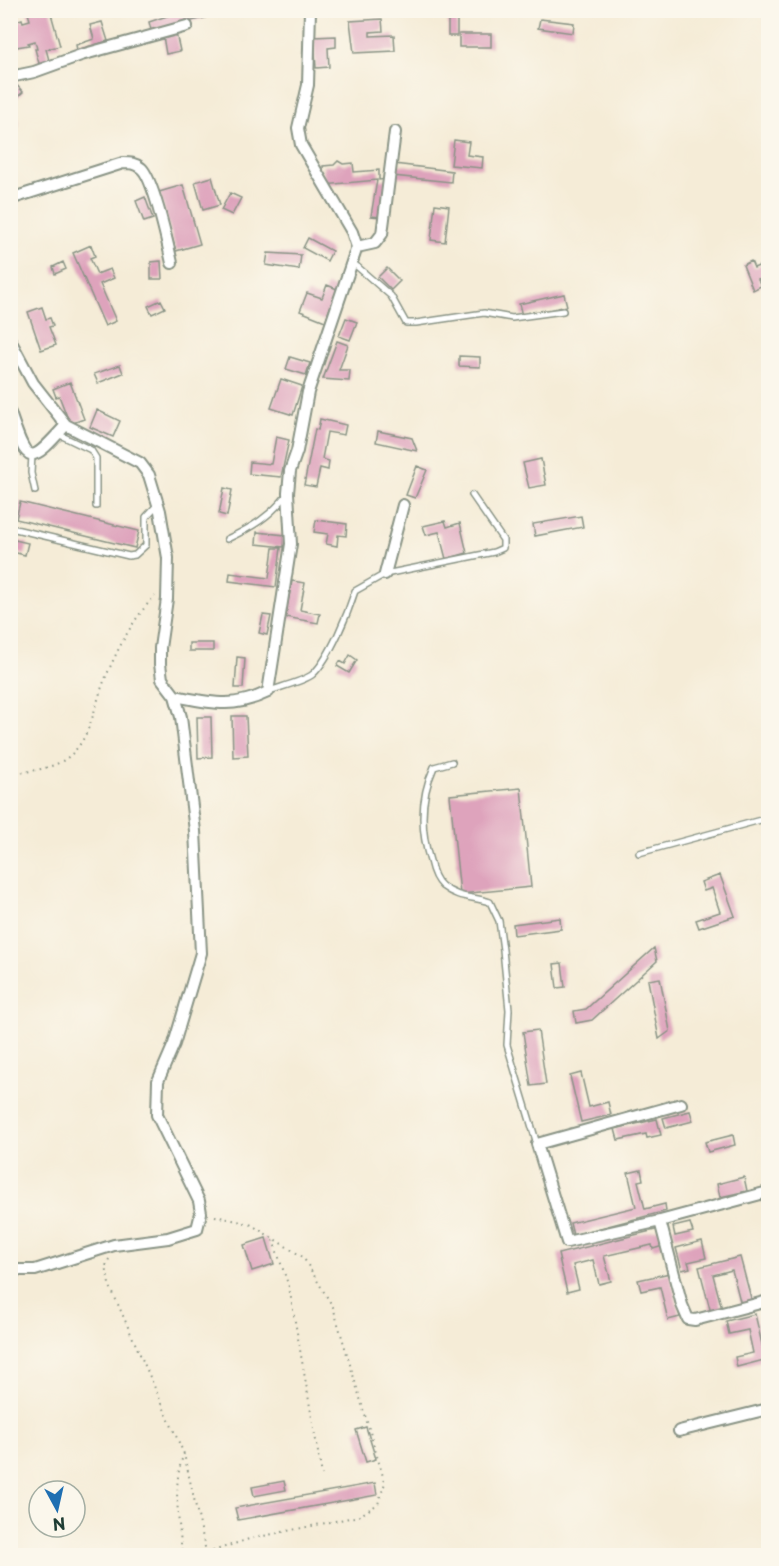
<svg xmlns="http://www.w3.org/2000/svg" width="779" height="1566" viewBox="0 0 779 1566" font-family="'Playpen Sans',sans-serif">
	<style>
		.building { fill: #dea3bc }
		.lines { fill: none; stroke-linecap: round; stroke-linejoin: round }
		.service-casing { stroke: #8a9486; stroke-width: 8 }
		.minor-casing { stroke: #8a9486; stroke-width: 14 }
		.path { stroke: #8a9486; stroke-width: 2; stroke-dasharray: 1.5 4.5; stroke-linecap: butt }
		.service { stroke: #fff; stroke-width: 5 }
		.minor { stroke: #fff; stroke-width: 10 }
	</style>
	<rect width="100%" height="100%" fill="#fbf7ec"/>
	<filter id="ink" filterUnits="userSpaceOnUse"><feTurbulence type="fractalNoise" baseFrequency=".0167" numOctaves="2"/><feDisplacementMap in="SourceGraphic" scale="12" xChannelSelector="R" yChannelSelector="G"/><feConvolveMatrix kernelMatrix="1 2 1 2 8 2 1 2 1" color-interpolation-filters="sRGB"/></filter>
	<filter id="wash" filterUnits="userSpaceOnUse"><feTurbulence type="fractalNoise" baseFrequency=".008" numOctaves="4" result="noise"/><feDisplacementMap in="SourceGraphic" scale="24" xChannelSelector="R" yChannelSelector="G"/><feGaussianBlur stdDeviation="1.35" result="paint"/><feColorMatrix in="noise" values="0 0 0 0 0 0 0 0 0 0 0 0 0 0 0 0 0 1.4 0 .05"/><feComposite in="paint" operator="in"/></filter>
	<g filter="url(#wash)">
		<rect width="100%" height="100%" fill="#f5ecd7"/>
		<g id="blocks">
			<path class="building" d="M27,10H50L60,46L46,49L50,64L40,67L35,49H37L35,41L28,43L29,45L10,48V25L13,24V22L22,19L23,22L30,20Z
				M185,10H203L205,18L151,30L149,22Z
				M448,10H457V36H448Z
				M494,10H508V13H494Z
				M382,19L383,31L370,32V36L394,35L395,51L354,53L350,21Z
				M540,19L574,23L573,33L538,28Z
				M102,22L108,41L77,50L76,45L94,39L90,25Z
				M176,33L180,51L166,54L163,36Z
				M459,34H491V47H459Z
				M336,36V47L328,48L329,67L316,68L314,37Z
				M13,81L23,92L13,101L10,99V83Z
				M18,118L19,127H10V119Z
				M454,140L469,142L467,155L483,157L482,168L451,165Z
				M338,161L343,164L353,163L354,172L379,170V180L387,179L381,217L371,216L377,180L324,185L323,166L334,165Z
				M394,164L452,171L451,182L393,176Z
				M212,177L220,205L203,210L195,182Z
				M183,185L200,244L176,251L159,192Z
				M230,193L241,198L232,215L221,210Z
				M145,197L153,219L144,222L136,201Z
				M435,204L449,206L445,242L431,240Z
				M308,238L332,251L327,261L303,248Z
				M91,245L95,256L90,258L97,274L110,269L114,278L100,284L116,321L105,326L73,253Z
				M268,253L301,255L299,270L266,265Z
				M161,261L162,279H151V262Z
				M751,261L754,268L763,264L768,276L758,279L761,286L753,290L743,265Z
				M63,262L66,269L55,274L53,267Z
				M387,268L400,281L391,290L378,277Z
				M327,285L337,289L325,321L300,311L307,293L322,298Z
				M564,294L567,306L522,316L519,304Z
				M161,300L165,308L152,314L148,306Z
				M42,307L46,319L50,318L53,326L49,327L56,345L41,350L28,312Z
				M346,318L357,322L350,340L339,336Z
				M337,341L348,345L339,370H350L349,381L323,379Z
				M459,356L480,357V367L459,366Z
				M290,357L310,363L306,375L286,369Z
				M120,365L123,373L98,383L94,374Z
				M281,379L302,386L293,415L271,408Z
				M70,382L84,419L70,424L59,396L56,397L53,389Z
				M97,410L120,421L113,437L90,427Z
				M320,419L346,425L344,435L327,432L322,459L329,461L328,470L320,468L316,487L304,485L315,429L318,430Z
				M378,431L412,438L417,451L376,442Z
				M276,437L289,440L281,477L249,474L250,462L271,464Z
				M541,459L546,485L529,488L523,463Z
				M417,466L427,470L415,498L406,495Z
				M224,488L232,490L227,516L219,514Z
				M20,502L139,531L135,548L16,519Z
				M581,516L583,527L535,536L533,524Z
				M316,520L347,524L346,536L338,535L337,546L326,544L328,534L314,532Z
				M445,521L447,527L460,523L467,553L446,559L439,532L426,535L423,526Z
				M257,532L285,535L284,547L256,544Z
				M15,540L28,543L25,555L12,552Z
				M273,548H281L276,587L229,581L230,573L269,578Z
				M292,581L305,583L300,610L320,614L318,623L285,617Z
				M263,615L271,616L267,635L259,633Z
				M189,643H213V651H189Z
				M350,655L357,660L349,673L337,666L340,661L345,664Z
				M237,657L245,658L243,688H235Z
				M232,716H246L248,756L233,757Z
				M197,717H211L212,757L198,758Z
				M521,788L531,887L460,894L450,795Z
				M720,875L735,916L699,928L696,920L720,912L712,888L704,891L701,882Z
				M560,918L561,929L514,935L513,924Z
				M654,948L657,961L592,1020L576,1023L574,1011L586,1009Z
				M562,963L565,987L557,988L554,964Z
				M660,978L670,1031L659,1039L648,980Z
				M538,1030L546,1084L531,1086L523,1032Z
				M581,1073L589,1107L608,1102L611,1115L581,1122L570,1076Z
				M690,1111L693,1121L666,1128L663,1118Z
				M657,1119L661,1135L647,1138L646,1134L618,1140L615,1129Z
				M733,1135L735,1145L708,1152L705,1142Z
				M641,1170L643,1180L638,1181L645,1209L665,1204L666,1211L573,1235L570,1223L636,1207L628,1173Z
				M744,1177L747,1191L720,1197L717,1184Z
				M690,1223L693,1232L675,1236L673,1227Z
				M659,1229L663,1246L653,1249L652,1245L604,1256L611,1281L599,1284L593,1260L573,1265L579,1289L567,1292L558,1254Z
				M266,1238L274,1264L252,1271L244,1245Z
				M702,1241L706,1258L688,1262L690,1268L682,1270L676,1248Z
				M740,1257L752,1302L741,1305L732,1270L713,1275L722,1309L711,1313L699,1267Z
				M670,1273L680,1317L668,1320L660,1287L641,1291L638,1280Z
				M755,1314L764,1353L768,1352V1359L737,1367L735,1357L753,1353L748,1330L729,1334L726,1321Z
				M366,1427L376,1459L366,1462L356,1430Z
				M284,1481L286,1490L254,1496L252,1487Z
				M375,1483L377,1495L238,1520L235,1508Z"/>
		</g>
	</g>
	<g filter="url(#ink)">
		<use href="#blocks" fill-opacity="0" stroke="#8a9486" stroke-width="1.5"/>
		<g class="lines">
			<g class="service-casing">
				<path id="service" d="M353,263L391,296L406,323H416L484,313L512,318L563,311
					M58,434L91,450L96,458V506
					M32,455L31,473L35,491
					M11,528L129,556L135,555L146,545V517L158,504
					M227,539C253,527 269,517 287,495
					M269,691C280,687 305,681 313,674C330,658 348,613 355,591L385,574L494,552L503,548V540L472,495
					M452,762L434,767C420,798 420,829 430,861C432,870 435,880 442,886C459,899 471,896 490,902L499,921L503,950L509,1010L507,1045L537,1144
					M639,853L768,818"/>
			</g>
			<g class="minor-casing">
				<path id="minor" d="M10,77L34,72L81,55L187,26
					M10,199L123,163C130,163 135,163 141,168C153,177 168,245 172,263
					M357,247L375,243L382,234L395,132
					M10,340L33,383L66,425L140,463L149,475L160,511L168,558L167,599L160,648V664L162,679L175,696L181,717L195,831L201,953L174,1044L158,1081L157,1115L199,1201L201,1213L197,1229L168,1238L114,1245L35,1270H10
					M10,413C28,466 29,466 66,425
					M385,574L403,505
					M175,696C212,703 233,709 268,692L291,544L288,493L290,471L297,451L308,392L357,247L352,232L301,145L298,128L308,85L310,10
					M681,1104L537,1144L567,1242L660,1221L768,1192
					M660,1221L682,1305L688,1319L695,1320L768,1301
					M679,1431L768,1409"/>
			</g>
			<path class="path" d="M10,774C27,772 50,769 64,760C91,743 94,705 105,679C117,650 133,618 155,596
				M273,1240L289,1287L322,1475
				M109,1259L106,1266L109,1284L184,1454L207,1556
				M207,1553L249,1539L359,1516L378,1504L385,1483L333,1307L303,1257L250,1224L211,1215
				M182,1556C180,1523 171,1484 184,1454"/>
			<use href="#service" class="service"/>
			<use href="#minor" class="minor"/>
		</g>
	</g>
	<rect width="779" height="1566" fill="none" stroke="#fbf7ec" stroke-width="36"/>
	<g transform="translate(57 1509) rotate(172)"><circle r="28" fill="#fbf7ec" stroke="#a3ada2" stroke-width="1.5"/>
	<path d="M0-4.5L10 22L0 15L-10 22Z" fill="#1f6fb2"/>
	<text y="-9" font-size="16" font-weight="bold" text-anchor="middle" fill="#1f3d34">N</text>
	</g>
</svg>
